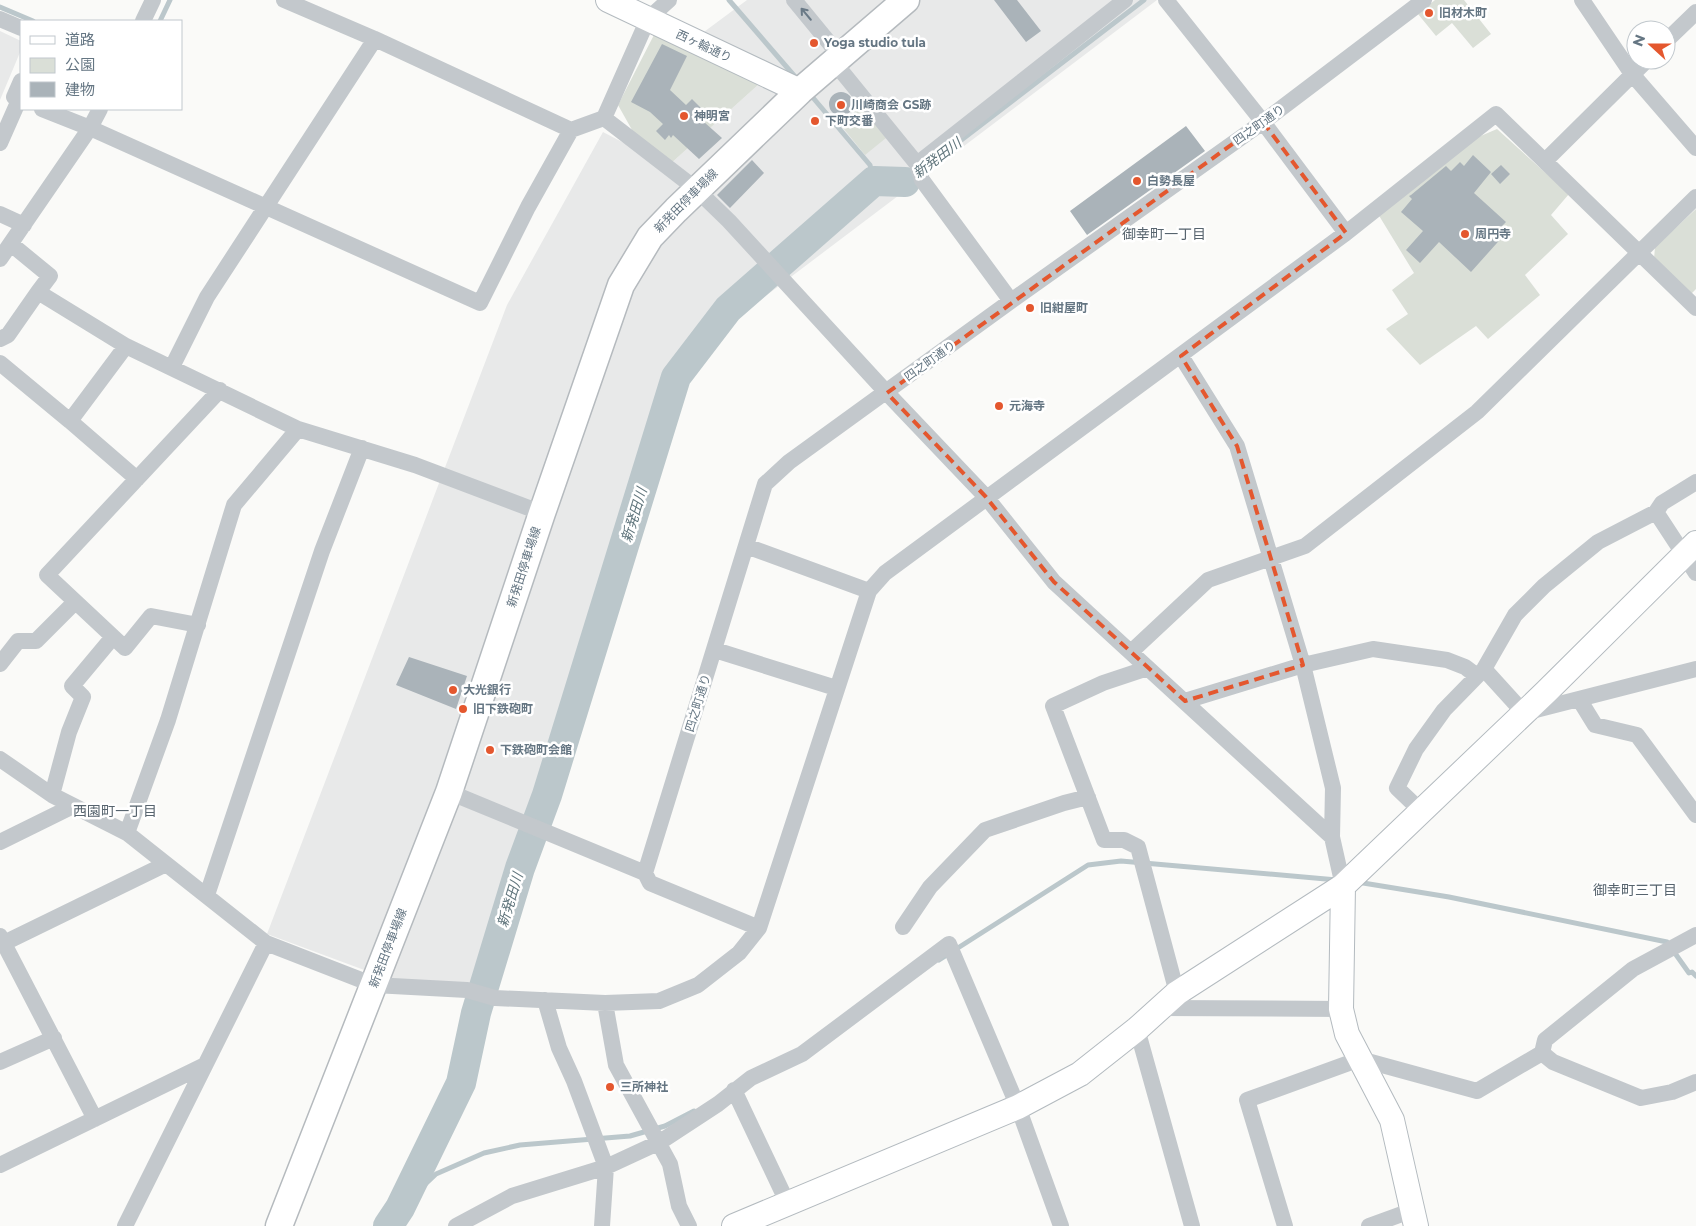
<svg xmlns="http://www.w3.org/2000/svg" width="1696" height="1226" viewBox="0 0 1696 1226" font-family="Montserrat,'Noto Sans JP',sans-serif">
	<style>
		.built { fill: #e8e9e9 }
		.green { fill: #dadfd7 }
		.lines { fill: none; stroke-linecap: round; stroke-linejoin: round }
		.stream { stroke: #bbc7cb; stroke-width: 5 }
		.river { stroke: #bbc7cb; stroke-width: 30 }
		.building { fill: #aab3b9 }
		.secondary-casing { stroke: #b3babf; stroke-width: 26 }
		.primary-casing { stroke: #b5babe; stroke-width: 29 }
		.street { stroke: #c3c8cc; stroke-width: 16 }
		.secondary { stroke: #fff; stroke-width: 24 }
		.primary { stroke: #fff; stroke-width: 26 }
		.oneway { stroke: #6a7a87 }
		.marked { fill: none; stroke: #e4572e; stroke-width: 4; stroke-dasharray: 10 6; stroke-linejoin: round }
		.poi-dot { fill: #e4572e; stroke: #fff; stroke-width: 2 }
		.labels { text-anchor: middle; stroke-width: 5; stroke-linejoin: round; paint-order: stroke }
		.poi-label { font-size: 12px; font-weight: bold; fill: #657683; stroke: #fff; text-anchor: start }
		.street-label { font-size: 12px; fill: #657683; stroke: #fff }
		.water-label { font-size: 14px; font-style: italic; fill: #60757c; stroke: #fff }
		.neighbourhood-label { font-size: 14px; fill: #57646e; stroke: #fff }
	</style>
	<rect width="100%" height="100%" fill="#fafaf8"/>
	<path class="built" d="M747,0H1157L689,354L475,988L394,981L267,934L507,305L603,132L668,166L758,85L685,46Z
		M0,31L21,41V50L0,100Z"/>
	<path class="green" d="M1435,0H1464L1491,34L1473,48L1452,23L1436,36L1418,14Z
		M656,31L758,85L668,166L636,137L618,105Z
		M860,107L886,138L865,155L840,124Z
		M1497,129L1569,194L1551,215L1568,234L1525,275L1540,295L1488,339L1476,326L1420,365L1386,329L1408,314L1392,290L1414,273L1378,214L1476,138Z
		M1696,209V289L1689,296L1654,259L1655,247Z"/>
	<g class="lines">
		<path class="stream" d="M729,0L797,79
			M0,7L33,21
			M160,21L170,0
			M809,93L870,165L874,181
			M960,141L1144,0
			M905,182L917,173
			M1357,882L1449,897L1667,942L1689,973L1692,972L1696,976
			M939,960L1088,865L1121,861L1337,880
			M400,1208L436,1174L484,1153L520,1145L630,1136L665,1126L694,1111"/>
		<path class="river" d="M388,1226L400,1208L461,1083L476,1013L520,868L547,795L676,377L728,309L874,181L905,182"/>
	</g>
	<path class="building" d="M994,0H1017L1041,31L1026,42Z
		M662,44L687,56L670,90L686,105L692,99L701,108L695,114L722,138L699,159L673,135L671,138L669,135L665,140L656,131L663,124L650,112L631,102Z
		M829 104a12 12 0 1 1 24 0a12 12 0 1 1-24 0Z
		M1186,126L1205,151L1087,235L1070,211Z
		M1473,155L1491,172L1474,193L1506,222L1499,229L1505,234L1471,272L1439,242L1420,263L1406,250L1423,231L1401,212L1412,199L1409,196L1411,195L1446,166L1451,171L1460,162L1464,166Z
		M752,160L764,173L730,208L717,195Z
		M1501,165L1510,174L1500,184L1491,174Z
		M409,657L467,676L456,709L396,685Z"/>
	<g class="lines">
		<g class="secondary-casing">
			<path id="secondary" d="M608,0L800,91
				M1343,886L1341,1009L1347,1034L1392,1120L1416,1226
				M734,1226L1018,1107L1080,1074L1137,1029L1177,993L1343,886L1546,692L1696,543"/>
		</g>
		<g class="primary-casing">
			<path id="primary" d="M279,1226L449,792L542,513L621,285L650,237L676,210L800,91L906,0"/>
		</g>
		<path class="street" d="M284,0L375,39L571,130L604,118L696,189L729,221L887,393L986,497L1054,582L1332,837L1343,886
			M794,0L840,56
			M1166,0L1263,122L1346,233
			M1582,0L1632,74L1696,148
			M0,19L21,28
			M143,21L153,0
			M1666,41L1696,12
			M834,62L917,164L922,180L1011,301
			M21,81L14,97L21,101
			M42,109L90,128L480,303L528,207L571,130
			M604,118L648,19L669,0
			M0,143L19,100
			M1545,161L1647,60
			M917,164L1125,0
			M0,214L24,225
			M11,244L50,276L38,292L126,346L298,429L415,465L542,513
			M0,259L90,128L100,109
			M0,339L8,335L38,292
			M126,346L70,421L137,479
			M1181,356L1237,446L1303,665L1333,788L1332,837
			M0,363L70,421
			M172,367L207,297L375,39
			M1656,512L1662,503L1696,482
			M746,546L869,591
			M198,625L151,616L125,648L47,575L220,390
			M715,650L836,688
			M1132,651L1208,580L1305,546L1477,412L1696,197
			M0,664L18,641H36L75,602
			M1148,668L1103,683L1053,706L1104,840H1124L1138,847L1177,993
			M1484,669L1524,713L1696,669
			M1579,699L1595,725L1637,735L1696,815
			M1185,701L1303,665L1373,649L1447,660L1465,667L1477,676
			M0,759L52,795L127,833L266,943L374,985L467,990L495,998L605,1003L659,1001L698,985L739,953L759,928L869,591L885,573L1346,233L1496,114L1696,308
			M449,792L645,873L650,883L759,928
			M52,795L69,732L83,697L72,686L113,637
			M1421,811L1397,788L1416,749L1444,710L1484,669L1515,615L1544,586L1598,542L1656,512L1696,573
			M127,833L168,720L234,505L298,429
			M0,842L73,806
			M645,873L765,484L789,462L1011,301L1263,122L1424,0
			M207,895L322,551L362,448
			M903,927L930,887L985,830L1064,803L1088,797
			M0,936L95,1119
			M0,945L166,864
			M545,1000L559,1048L574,1081L606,1167L602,1226
			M605,1003L616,1065L670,1164L679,1206L689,1226
			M1160,1008L1341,1009
			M1137,1029L1192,1226
			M1542,1053L1553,1062L1641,1098L1672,1092L1696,1082
			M0,1062L54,1038
			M734,1090L788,1204
			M0,1165L203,1066
			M125,1226L266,943
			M456,1226L512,1196L606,1167L660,1142L718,1104L751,1078L802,1054L949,944L1018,1107L1061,1226
			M1285,1226L1247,1100L1360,1059L1477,1091L1542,1053L1545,1040L1633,969L1696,935
			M1369,1226L1413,1210"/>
		<use href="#secondary" class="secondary"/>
		<use href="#primary" class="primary"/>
	</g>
	<defs><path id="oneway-shaft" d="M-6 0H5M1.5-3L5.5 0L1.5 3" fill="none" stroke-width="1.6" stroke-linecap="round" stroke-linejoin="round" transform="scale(1.25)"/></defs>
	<use class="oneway" href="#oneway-shaft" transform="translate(806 14) rotate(-130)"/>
	<path class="marked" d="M1263,122L1346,233L1181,356L1237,446L1303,665L1185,701L1054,582L986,497L887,393Z"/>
	<g class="poi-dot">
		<circle cx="1429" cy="13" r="5"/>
		<circle cx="814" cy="43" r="5"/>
		<circle cx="841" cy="105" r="5"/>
		<circle cx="684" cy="116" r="5"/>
		<circle cx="815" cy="121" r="5"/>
		<circle cx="1137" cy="181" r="5"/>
		<circle cx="1465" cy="234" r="5"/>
		<circle cx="1030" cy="308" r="5"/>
		<circle cx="999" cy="406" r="5"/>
		<circle cx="453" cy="690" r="5"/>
		<circle cx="463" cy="709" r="5"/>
		<circle cx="490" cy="750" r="5"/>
		<circle cx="610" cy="1087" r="5"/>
	</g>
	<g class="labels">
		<g class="poi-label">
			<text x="1439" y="17">旧材木町</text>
			<text x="824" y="47">Yoga studio tula</text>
			<text x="851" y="109">川崎商会 GS跡</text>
			<text x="694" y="120">神明宮</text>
			<text x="825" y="125">下町交番</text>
			<text x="1147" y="185">白勢長屋</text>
			<text x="1475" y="238">周円寺</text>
			<text x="1040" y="312">旧紺屋町</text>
			<text x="1009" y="410">元海寺</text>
			<text x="463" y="694">大光銀行</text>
			<text x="473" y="713">旧下鉄砲町</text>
			<text x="500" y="754">下鉄砲町会館</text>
			<text x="620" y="1091">三所神社</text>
		</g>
		<g class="street-label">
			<text transform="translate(704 46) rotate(25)" y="4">西ヶ輪通り</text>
			<text transform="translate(1259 125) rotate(-36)" y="4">四之町通り</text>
			<text transform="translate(686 201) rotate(-45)" y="4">新発田停車場線</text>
			<text transform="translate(930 361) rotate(-36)" y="4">四之町通り</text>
			<text transform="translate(524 567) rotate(-72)" y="4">新発田停車場線</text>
			<text transform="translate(698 703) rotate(-73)" y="4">四之町通り</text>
			<text transform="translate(388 948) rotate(-69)" y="4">新発田停車場線</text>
		</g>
		<g class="water-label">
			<text transform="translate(937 158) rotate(-37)" y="5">新発田川</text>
			<text transform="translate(634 515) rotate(-73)" y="5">新発田川</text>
			<text transform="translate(510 900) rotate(-73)" y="5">新発田川</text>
		</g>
		<g class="neighbourhood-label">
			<text x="1164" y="239">御幸町一丁目</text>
			<text x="115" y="816">西園町一丁目</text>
			<text x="1635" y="895">御幸町三丁目</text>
		</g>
	</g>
	<rect x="20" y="20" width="162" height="90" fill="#ffffff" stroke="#c1c8cd"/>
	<rect x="30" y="36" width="25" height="8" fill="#ffffff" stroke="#c1c8cd"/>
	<text x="65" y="45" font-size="15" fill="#657683">道路</text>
	<rect x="30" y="58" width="25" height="15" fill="#dadfd7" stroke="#c1c8cd"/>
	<text x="65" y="70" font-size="15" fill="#657683">公園</text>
	<rect x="30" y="82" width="25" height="15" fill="#aab3b9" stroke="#c1c8cd"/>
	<text x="65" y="95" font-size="15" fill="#657683">建物</text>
	<g transform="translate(1651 45) rotate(291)"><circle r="24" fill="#ffffff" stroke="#c1c8cd"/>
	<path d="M0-4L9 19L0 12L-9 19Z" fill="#e4572e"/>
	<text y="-8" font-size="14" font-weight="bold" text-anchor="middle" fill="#657683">N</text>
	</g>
</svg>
